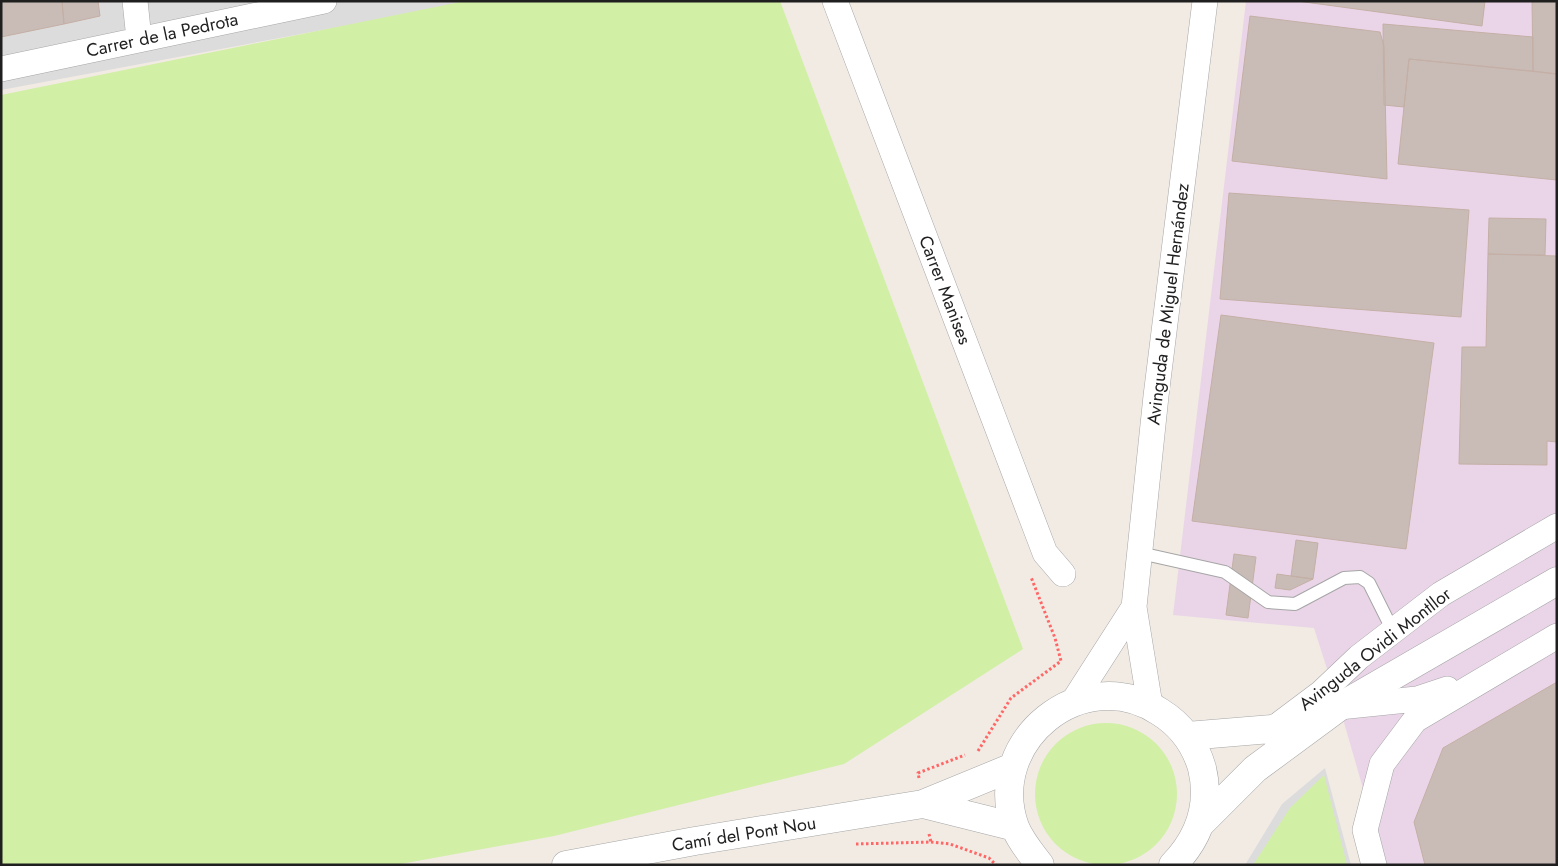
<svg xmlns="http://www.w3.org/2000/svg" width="1558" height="866" viewBox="0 0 1558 866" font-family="Jost,sans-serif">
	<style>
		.residential { fill: #dddcdc }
		.industrial { fill: #ead5e8 }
		.grass { fill: #d1efa5 }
		.building { fill: #c9bcb7; stroke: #c4afa5 }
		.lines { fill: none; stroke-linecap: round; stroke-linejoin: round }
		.service-casing { stroke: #a6a6a6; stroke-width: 14 }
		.minor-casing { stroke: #a6a6a6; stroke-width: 26 }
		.tertiary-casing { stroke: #a6a6a6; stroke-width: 29 }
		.path { stroke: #ff6766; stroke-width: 3; stroke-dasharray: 2.5 2.5; stroke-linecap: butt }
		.service { stroke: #fff; stroke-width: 12 }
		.minor { stroke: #fff; stroke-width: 25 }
		.tertiary { stroke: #fff; stroke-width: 28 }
		.labels { text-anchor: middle; stroke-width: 4; stroke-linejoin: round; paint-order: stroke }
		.street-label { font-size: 18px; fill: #1f1f1f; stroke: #fff }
	</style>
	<rect width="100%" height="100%" fill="#f1ebe4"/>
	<path class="residential" d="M1,1H478L1,90Z
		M1325,768L1351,865H1245L1282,804Z"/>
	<path class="industrial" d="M1246,1H1557V865H1385L1343,719L1314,628L1173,615Z"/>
	<path class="grass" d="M465,1H780L1023,649L844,764L554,836L395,865H1V95Z
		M1035 794a71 71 0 1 1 142 0a71 71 0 1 1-142 0Z
		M1324,775L1347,865H1253L1290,808Z"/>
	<path class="building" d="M1,1H62L64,24L1,37Z
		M62,1H98L100,16L64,24Z
		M1297,1H1485L1482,26Z
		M1532,1H1557V74L1533,71Z
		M1250,16L1380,32L1384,46L1387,179L1232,161Z
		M1383,24L1533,37V71L1409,59L1404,107L1384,105Z
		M1409,59L1557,74V180L1398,164Z
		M1229,193L1469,210L1461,317L1220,299Z
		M1489,218L1546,219L1545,255L1488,254Z
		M1488,254L1557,256V442L1547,441V465L1459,464L1462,347H1486Z
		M1221,315L1434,343L1406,549L1192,521Z
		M1296,540L1318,543L1313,579L1291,576Z
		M1234,554L1256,557L1248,618L1226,615Z
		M1277,574L1291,576L1313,579L1290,590L1275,588Z
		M1557,682V865H1425L1414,822L1443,748Z"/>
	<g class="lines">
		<g class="service-casing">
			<path id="service" d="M1140,553L1225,572L1268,602L1295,604L1344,578L1360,577L1369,583L1393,631"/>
		</g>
		<g class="minor-casing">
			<path id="minor" d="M135,1L139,39
				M835,1L1045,553L1063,574
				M1,69L324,1
				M1073,702L1134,607
				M1150,705L1134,607L1156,396L1205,1
				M1339,707L1417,699L1447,689
				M1281,723L1321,693L1359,657L1441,594L1557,526
				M1374,865L1365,830L1382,764L1415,720L1557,636"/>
		</g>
		<g class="tertiary-casing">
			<path id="tertiary" d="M1187,736L1272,729L1316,715
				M923,804L1015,827
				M1200,824L1255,769L1339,707L1557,581
				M566,865L695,841L923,804L1013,767
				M1040,865C1031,853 1021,842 1015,827C984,741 1083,661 1160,712C1181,725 1195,744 1202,768C1211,806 1199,838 1173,865"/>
		</g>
		<path class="path" d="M978,751L1011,698L1061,661L1055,638L1031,577
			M919,778L918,773L965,755
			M929,834L931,842
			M856,844L931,842L950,844L989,858L996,865"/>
		<use href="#service" class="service"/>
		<use href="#minor" class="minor"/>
		<use href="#tertiary" class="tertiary"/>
	</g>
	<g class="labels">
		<g class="street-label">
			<text transform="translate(162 35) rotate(-12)" y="6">Carrer de la Pedrota</text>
			<text transform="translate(945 290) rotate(69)" y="6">Carrer Manises</text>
			<text transform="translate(1168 304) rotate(-83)" y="6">Avinguda de Miguel Hernández</text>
			<text transform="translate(1375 649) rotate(-38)" y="6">Avinguda Ovidi Montllor</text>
			<text transform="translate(744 834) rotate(-9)" y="6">Camí del Pont Nou</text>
		</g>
	</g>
	<rect width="1558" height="866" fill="none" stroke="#1f1f1f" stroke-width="5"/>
</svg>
